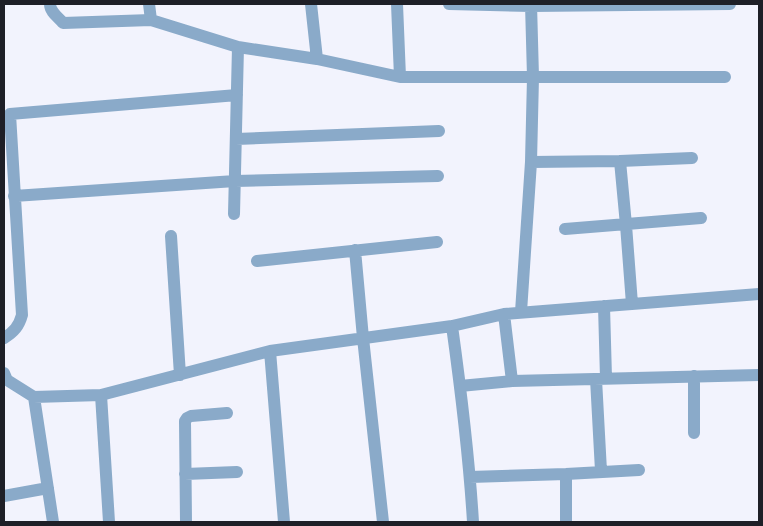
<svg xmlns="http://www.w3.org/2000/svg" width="763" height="526" viewBox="0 0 763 526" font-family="'Space Grotesk',sans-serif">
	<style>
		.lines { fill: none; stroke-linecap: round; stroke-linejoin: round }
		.street { stroke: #8aaac9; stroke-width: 12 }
	</style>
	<rect width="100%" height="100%" fill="#f2f3fd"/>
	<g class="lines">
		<path class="street" d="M50,4C50,12 58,17 63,23L151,20L149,4
			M311,4L317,59
			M449,4L531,6L730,4
			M151,20L238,47L317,59L400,77L397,4
			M400,77H725
			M236,139L439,131
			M620,161L626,225L632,304
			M531,162L620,161L692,158
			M14,196L235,181L438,176
			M234,214L238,47
			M565,229L701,218
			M171,236L180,375
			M355,250L363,338L383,522
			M257,261L437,242
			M604,306L606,378
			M521,312L531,162L533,77L531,4
			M504,314L512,381L759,375
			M452,326C461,391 469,456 473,522
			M4,338C14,332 19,326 22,315L10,114L237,95
			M270,351L284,522
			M4,373L7,380L34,397L101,395L270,351L452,326L504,314L759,294
			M596,379L601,471
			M460,386L512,381
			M101,395L109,522
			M34,397L53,522
			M694,433V376
			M185,474L237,472
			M566,474V522
			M470,477L566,474L639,470
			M4,496L48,488
			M186,522L185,421L187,418L191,416L227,413"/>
	</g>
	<rect width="763" height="526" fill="none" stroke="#1e1f27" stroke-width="10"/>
</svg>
